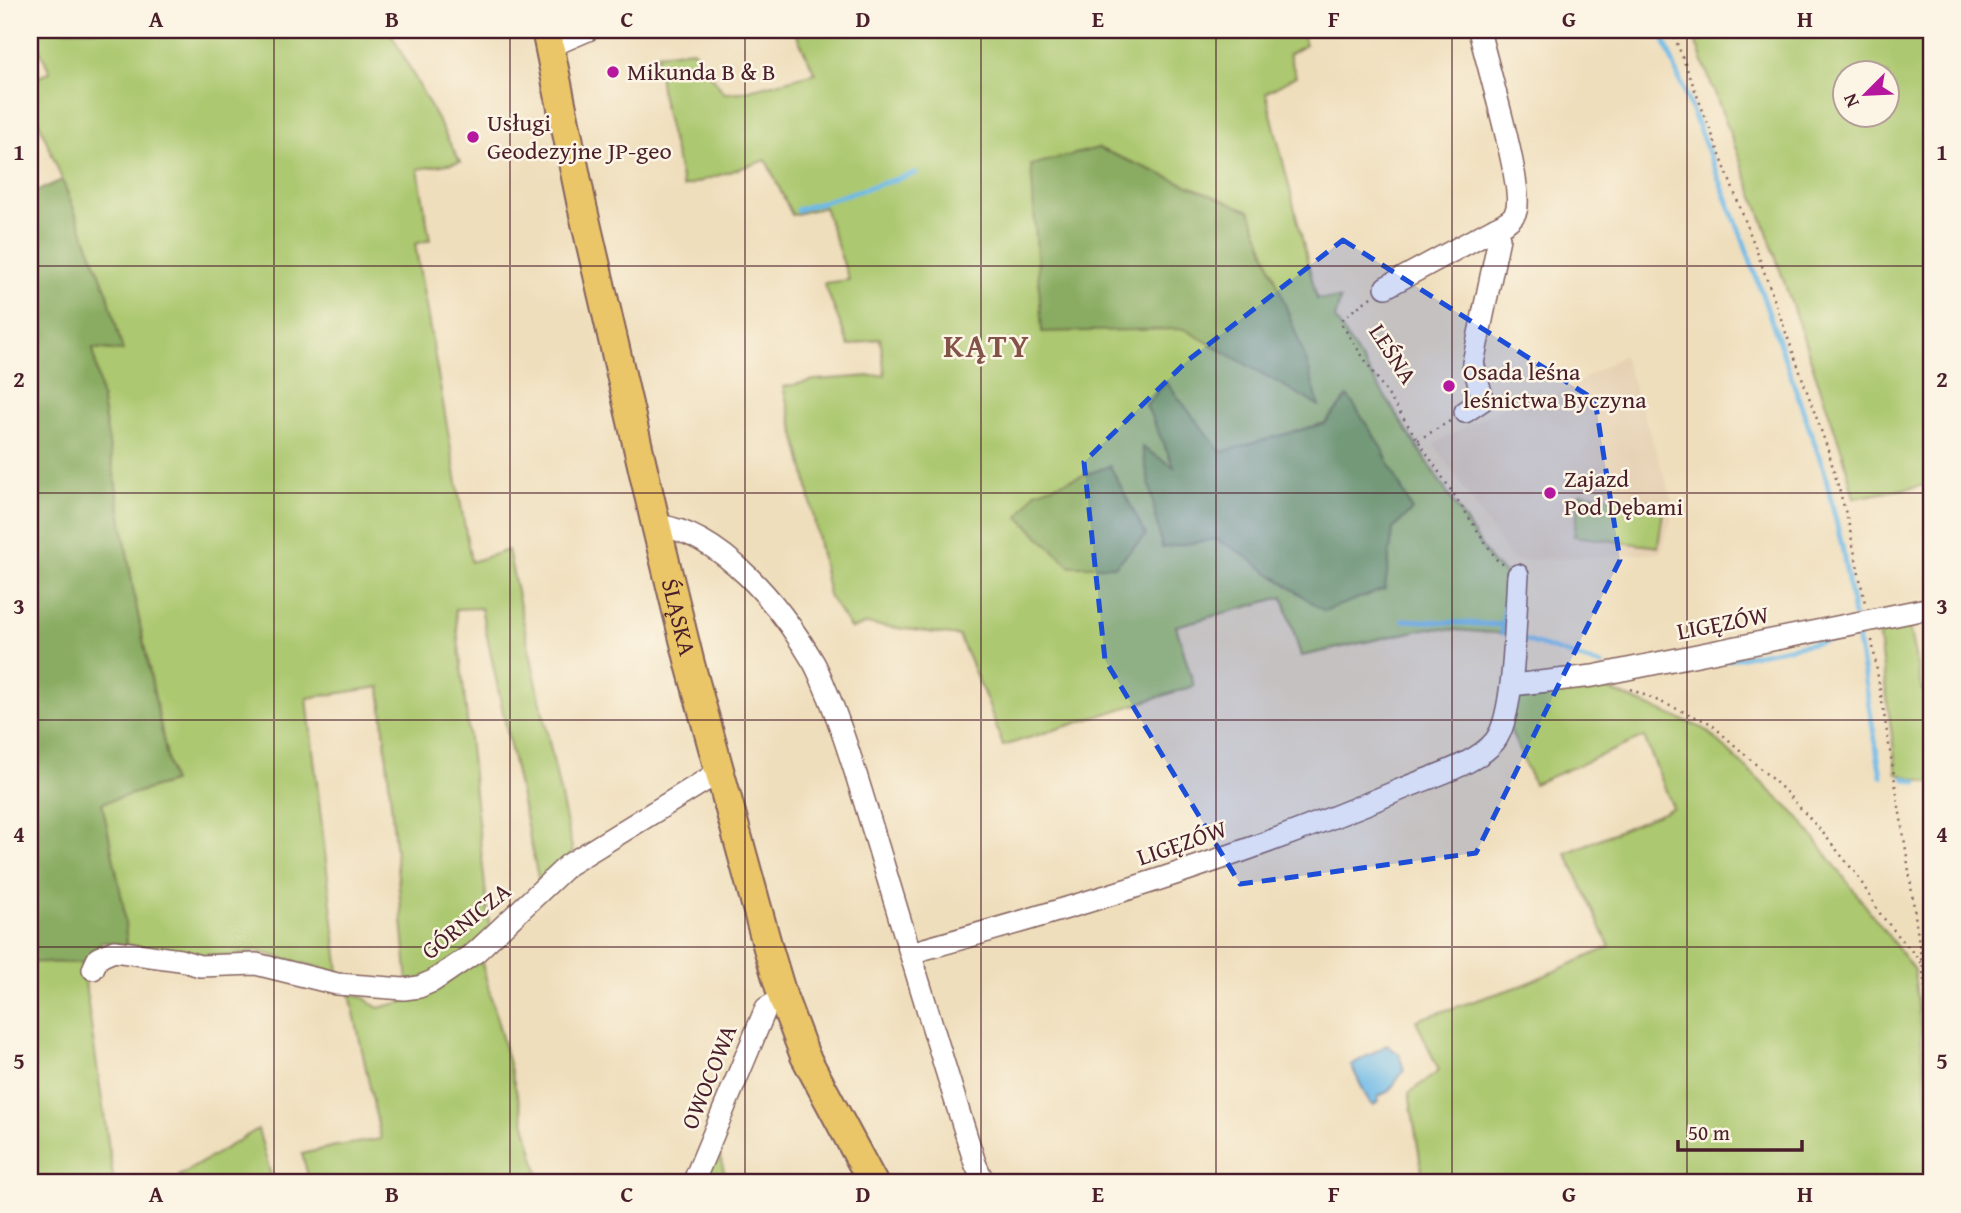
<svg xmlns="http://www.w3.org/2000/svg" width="1961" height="1213" viewBox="0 0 1961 1213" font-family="'Gentium Book Plus',serif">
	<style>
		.built { fill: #e6d1b4 }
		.green { fill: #acc86f; stroke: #7b744d; stroke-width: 2; fill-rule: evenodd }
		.forest { fill: #89ac62; stroke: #6a6646; stroke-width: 2 }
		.water { fill: #6ebae7; stroke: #5c6c89; stroke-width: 2 }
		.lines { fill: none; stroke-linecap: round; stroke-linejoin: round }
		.stream { stroke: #6ebae7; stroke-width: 5 }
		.minor-casing { stroke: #84625e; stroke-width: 24 }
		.major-casing { stroke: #84625e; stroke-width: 32 }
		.path { stroke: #84625e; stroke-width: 2.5; stroke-dasharray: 2 5; stroke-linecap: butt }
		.minor { stroke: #fff; stroke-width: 21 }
		.major { stroke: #eac669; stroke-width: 28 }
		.marked { fill: #1d4ed8; fill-opacity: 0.2; stroke: #1d4ed8; stroke-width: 5; stroke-dasharray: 14 9; stroke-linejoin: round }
		.grid { fill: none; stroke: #4a1f2b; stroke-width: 2; stroke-opacity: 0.55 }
		.poi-dot { fill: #b5179e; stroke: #fcf5e5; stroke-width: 2.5 }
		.labels { text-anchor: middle; stroke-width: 5; stroke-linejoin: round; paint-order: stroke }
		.poi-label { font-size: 24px; fill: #4a1f2b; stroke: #fcf5e5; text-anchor: start }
		.street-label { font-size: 24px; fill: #4a1f2b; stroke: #fcf5e5 }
		.district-label { font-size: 32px; font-weight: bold; letter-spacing: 2px; fill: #845347; stroke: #fcf5e5 }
		.neatline { fill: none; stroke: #4a1f2b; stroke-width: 2.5 }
		.grid-label { font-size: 23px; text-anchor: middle; font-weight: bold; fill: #4a1f2b }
	</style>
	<rect width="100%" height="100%" fill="#fcf5e5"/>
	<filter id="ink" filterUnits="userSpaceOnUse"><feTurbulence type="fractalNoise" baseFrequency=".0143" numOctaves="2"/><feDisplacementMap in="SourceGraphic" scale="14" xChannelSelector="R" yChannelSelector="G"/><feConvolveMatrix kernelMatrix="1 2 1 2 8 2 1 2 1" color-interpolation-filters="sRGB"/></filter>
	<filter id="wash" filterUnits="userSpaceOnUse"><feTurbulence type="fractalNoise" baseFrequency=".00686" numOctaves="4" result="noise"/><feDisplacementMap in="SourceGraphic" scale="28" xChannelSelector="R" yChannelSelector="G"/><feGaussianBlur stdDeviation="1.57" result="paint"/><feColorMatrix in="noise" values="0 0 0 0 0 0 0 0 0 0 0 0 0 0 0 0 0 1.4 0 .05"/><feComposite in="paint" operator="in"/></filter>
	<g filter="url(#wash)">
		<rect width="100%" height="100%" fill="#efdebc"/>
		<path class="built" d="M1623,355L1675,507L1661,553L1512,561L1434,444L1539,387L1544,403Z"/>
		<path class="green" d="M39,30H391L392,35L460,162L418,169L430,240L415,244L471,562L508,550L573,853L540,887L481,608L455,609L490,932L434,975L408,983L380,687L307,698L339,973L256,951L231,956L184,954L127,945L123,904L102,803L172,782L135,600L93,348L122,351L107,291L30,100V81L50,72L32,33Z
			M794,30H1301L1306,45L1289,54L1296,76L1266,93L1317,299H1340L1335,319L1493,564L1512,579L1508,634L1429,628L1301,656L1283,597L1176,626L1194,686L1003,746L988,703L959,636L866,624L851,629L829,596L805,473L783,387L815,380L885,375L880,338L849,346L824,283L849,280L824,207L792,215L766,160L683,187L662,98L657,54L693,50L724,93L742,92L815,73Z
			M1691,30H1931V484L1854,498L1843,454L1766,229ZM1846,74H1888V116H1846Z
			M1580,493L1664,504L1658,547L1574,536Z
			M1907,617L1922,690L1931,688V782H1929L1897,774L1877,624Z
			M1602,687L1705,729L1799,818L1914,970L1931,1133V1183H1424L1409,1093L1439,1071L1416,1020L1523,985L1610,947L1566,853L1673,808L1644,737L1534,784L1509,727L1518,691Z
			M480,956L541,1183H310L302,1154L331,1147L381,1139L350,994L364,998L378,1008L419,998L436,991Z
			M30,962L88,963L85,977L86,991L114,1183H30Z
			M258,1129L273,1183H181L179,1176Z
			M717,1145L727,1183H701Z"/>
		<path class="forest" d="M1098,148L1250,211L1307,363L1319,406L1184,329L1042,332L1031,165Z
			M62,180L107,291L123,351L93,348L135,600L172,782L102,803L123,904L127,945L102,942L88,963L30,962V194Z
			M1166,382L1221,452L1325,423L1348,396L1380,445L1412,510L1393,529L1385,589L1324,611L1235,549L1216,539L1162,548L1142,447L1174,467L1146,405Z
			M1110,466L1146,535L1115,566H1070L1019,517L1035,492Z"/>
		<path class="water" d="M1387,1045L1399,1054L1404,1070L1389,1091L1379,1096L1377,1103L1373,1105L1369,1102L1351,1065Z"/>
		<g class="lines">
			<path class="stream" d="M1660,30L1742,237L1824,470L1842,546L1854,616
				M797,210L916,173
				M1403,620L1502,625
				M1502,633L1507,580
				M1857,634L1881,776
				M1522,639L1601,665
				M1692,667L1833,639
				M1904,778L1917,782"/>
		</g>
	</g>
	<g filter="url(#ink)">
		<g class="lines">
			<g class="minor-casing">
				<path id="minor" d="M549,45L560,42L588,30
					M1386,287L1495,228C1503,224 1513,220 1516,211C1525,189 1486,61 1479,30
					M1465,412L1483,400L1473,363L1499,238L1495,228
					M656,525C723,533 782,608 814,663C820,674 824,686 829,697C847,741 860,788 874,833C907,943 940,1053 975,1163L984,1183
					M1512,685L1593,676L1931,608
					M910,953C1077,907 1243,857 1402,789C1429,777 1476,765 1495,741C1516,714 1515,612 1518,575
					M93,969L98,958L114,951L180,960L200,966L256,964L337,984L404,989L419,987L433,981L476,952L568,865L719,772
					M693,1183L766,1008L783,998"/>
			</g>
			<g class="major-casing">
				<g id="major">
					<path id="s1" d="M546,30L582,206L656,525L690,664L768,948L783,998L805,1056L873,1183"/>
				</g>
			</g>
			<path class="path" d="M1672,30L1756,249L1828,450L1848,521L1865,603
				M1371,297L1343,318L1342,325L1497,560L1504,565
				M1418,440L1450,421
				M1872,640L1906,850L1931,1030
				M1630,689L1710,723L1783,789L1823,833L1857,875L1881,915L1931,974"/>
			<use href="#minor" class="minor"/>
			<use href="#major" class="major"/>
		</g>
	</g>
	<path class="marked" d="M1343,240L1595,400L1620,560L1476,853L1240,884L1105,660L1084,462L1187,361Z"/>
	<path class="grid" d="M274,30V1183M510,30V1183M745,30V1183M981,30V1183M1216,30V1183M1452,30V1183M1687,30V1183M30,266H1931M30,493H1931M30,720H1931M30,947H1931"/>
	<g class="poi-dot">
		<circle cx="613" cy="72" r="7"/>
		<circle cx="473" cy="137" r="7"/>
		<circle cx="1449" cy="386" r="7"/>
		<circle cx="1550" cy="493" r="7"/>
	</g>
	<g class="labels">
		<g class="poi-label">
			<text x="627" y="80">Mikunda B &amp; B</text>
			<text x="487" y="131">Usługi<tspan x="487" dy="28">Geodezyjne JP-geo</tspan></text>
			<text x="1463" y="380">Osada leśna<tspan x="1463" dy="28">leśnictwa Byczyna</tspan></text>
			<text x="1564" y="487">Zajazd<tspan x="1564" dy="28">Pod Dębami</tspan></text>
		</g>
		<g class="street-label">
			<text transform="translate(1393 354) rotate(57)" y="8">LEŚNA</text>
			<text dy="8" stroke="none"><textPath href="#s1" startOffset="602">ŚLĄSKA</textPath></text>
			<text transform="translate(1723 623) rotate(-11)" y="8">LIGĘZÓW</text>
			<text transform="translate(1182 843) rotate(-19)" y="8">LIGĘZÓW</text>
			<text transform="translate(466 921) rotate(-39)" y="8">GÓRNICZA</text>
			<text transform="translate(709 1077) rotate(-68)" y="8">OWOCOWA</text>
		</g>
		<g class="district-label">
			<text x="987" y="357">KĄTY</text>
		</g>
	</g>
	<rect width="1961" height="1213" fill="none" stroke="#fcf5e5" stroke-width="77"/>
	<g transform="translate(1866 94) rotate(246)"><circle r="33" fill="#fcf5e5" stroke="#b59f9b" stroke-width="2"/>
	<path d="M0-5L12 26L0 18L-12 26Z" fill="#b5179e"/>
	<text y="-10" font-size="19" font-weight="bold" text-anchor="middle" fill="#4a1f2b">N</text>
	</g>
	<path d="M1678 1140v10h124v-10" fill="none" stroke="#4a1f2b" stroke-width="3.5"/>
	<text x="1688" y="1140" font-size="21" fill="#4a1f2b" stroke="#fcf5e5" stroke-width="5" paint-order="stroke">50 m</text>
	<rect x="38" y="38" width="1885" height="1136" class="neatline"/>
	<g class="grid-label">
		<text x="156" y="27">A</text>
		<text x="392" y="27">B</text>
		<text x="627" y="27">C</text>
		<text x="863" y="27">D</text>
		<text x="1098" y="27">E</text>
		<text x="1334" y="27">F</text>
		<text x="1569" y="27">G</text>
		<text x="1805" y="27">H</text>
		<text x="19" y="160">1</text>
		<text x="1942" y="160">1</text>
		<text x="19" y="387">2</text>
		<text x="1942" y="387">2</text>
		<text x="19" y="614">3</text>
		<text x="1942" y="614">3</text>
		<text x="19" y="842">4</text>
		<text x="1942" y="842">4</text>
		<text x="19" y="1069">5</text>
		<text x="1942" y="1069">5</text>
		<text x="156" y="1202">A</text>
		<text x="392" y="1202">B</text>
		<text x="627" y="1202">C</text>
		<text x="863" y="1202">D</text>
		<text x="1098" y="1202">E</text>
		<text x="1334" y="1202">F</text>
		<text x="1569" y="1202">G</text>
		<text x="1805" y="1202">H</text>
	</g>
</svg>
